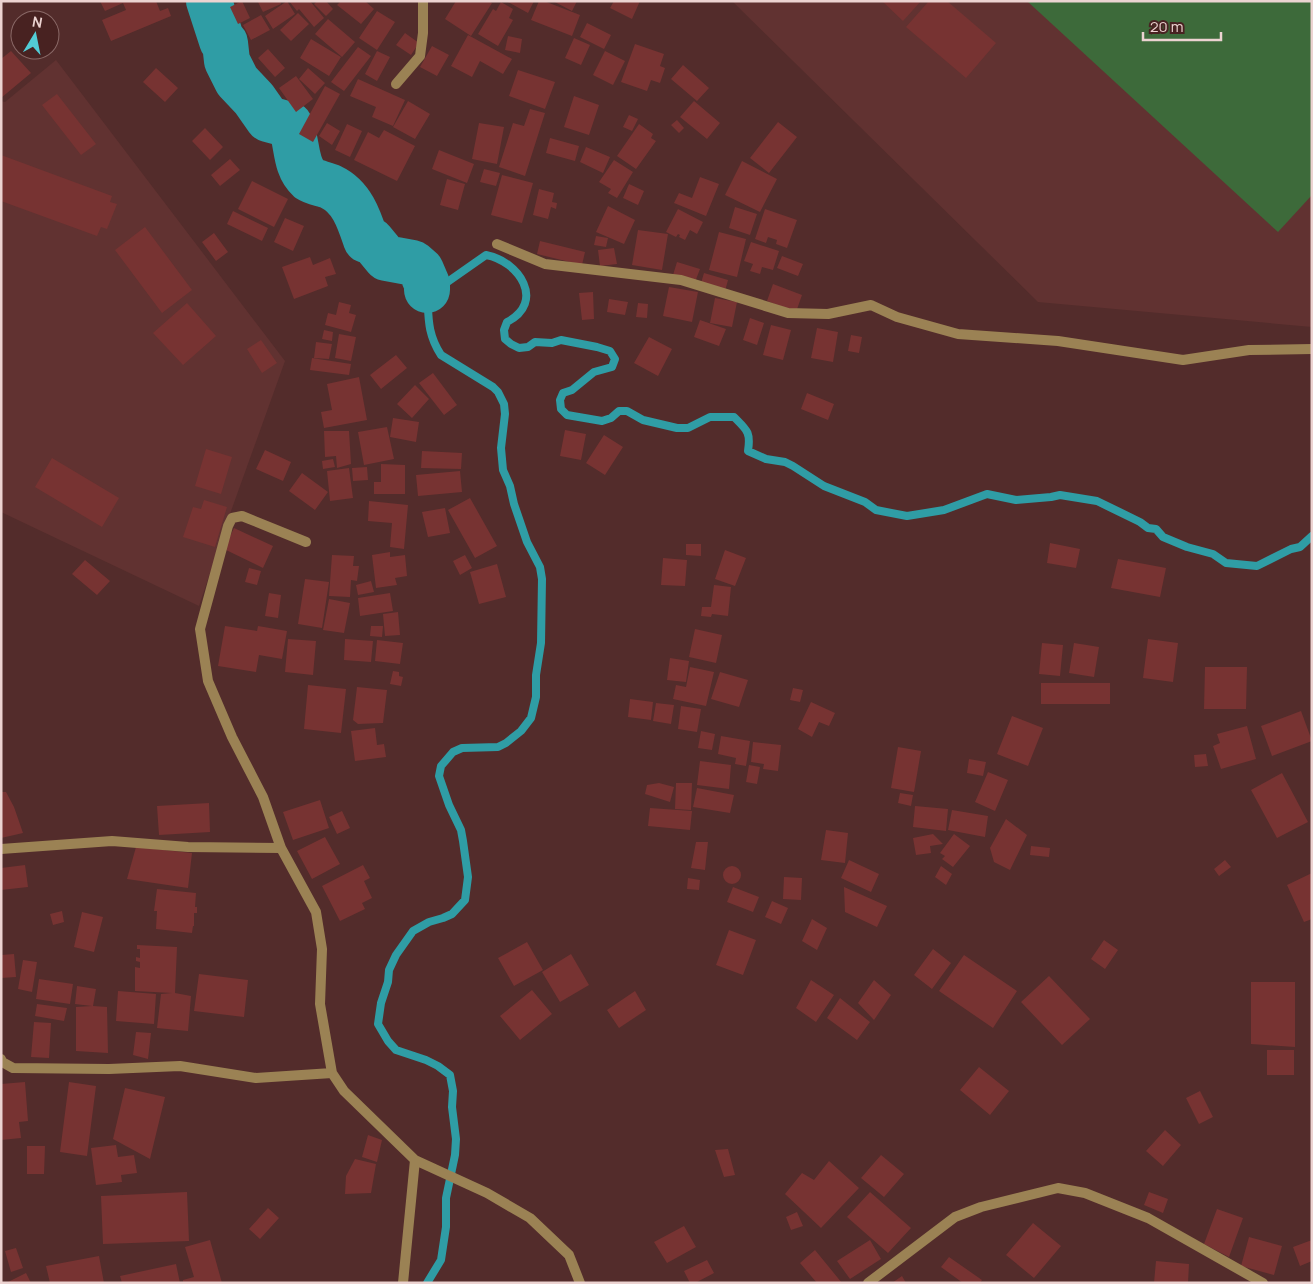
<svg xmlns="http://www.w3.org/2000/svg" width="1313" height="1284" viewBox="0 0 1313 1284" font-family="Manrope,sans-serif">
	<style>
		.built { fill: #613231 }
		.green { fill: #3d6a3a }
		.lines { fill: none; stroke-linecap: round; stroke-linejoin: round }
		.stream { stroke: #2f9da5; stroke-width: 8 }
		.river { stroke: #2f9da5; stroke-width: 46 }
		.building { fill: #773332 }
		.minor { stroke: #9b8254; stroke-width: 10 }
	</style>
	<rect width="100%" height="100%" fill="#532c2b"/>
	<path class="built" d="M732,1H1312V327L1038,302Z
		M56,60L285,361L226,525L199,606L1,512V101L5,102Z"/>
	<path class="green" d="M1027,1H1312V195L1278,232Z"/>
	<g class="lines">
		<path class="stream" d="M427,1283L441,1260L446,1227V1198L455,1155L456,1139L452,1107L453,1091L450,1075L438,1066L426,1060L396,1050L388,1041L378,1024L381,1003L388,982L389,970L396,955L413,931L429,922L443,918L452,914L465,900L468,877L463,841L461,830L449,805L439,776L441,766L453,752L462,748L498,747L506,743L521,731L531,718L536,697V675L541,643L542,579L540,567L527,542L514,504L510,486L503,470L501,448L505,414L504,404L498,392L493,387L441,355C426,332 429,315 427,290L446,283L486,255C519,261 546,302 507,322L504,330L505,339L511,344L519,348L528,347L535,342L552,343L561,340L597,347L610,351L615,359L612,367L594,372L572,390L563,393L560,400L561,409L567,415L602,421L611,418L619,411H627L643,420L677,428H688L710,417H734C747,430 751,432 748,451L766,459L785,462L793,466L824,486L865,502L876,510L907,516L944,510L987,494L1016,500L1051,497L1060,495L1097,501L1140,522L1148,528L1156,529L1163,537L1187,547L1213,554L1226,563L1257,566L1291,549L1300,547L1312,536"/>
		<path class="river" d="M209,1L222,41L225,43L227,61L237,81L254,99L268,119L290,125C298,141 294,166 309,179C315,183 325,184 331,187C352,197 359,219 366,240L372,241L386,258L413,263L421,270L427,284V290"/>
	</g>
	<path class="building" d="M100,1H156L160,11L168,8L171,16L111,41L102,20L126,10L123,3L105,11Z
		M242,1L250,18L238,24L230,7Z
		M260,1H280L281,4L263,12L258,2Z
		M287,1L295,14L273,29L265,16Z
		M289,1H310L324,18L314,27L299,9L297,11Z
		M317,1H326L333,9L326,16L314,4Z
		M341,1H365L374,9L361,24L337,5Z
		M456,1H489L492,3L471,36L445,19Z
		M506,1H534L528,13Z
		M539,1H544L580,15L572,36L531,20Z
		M553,1H577L572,11Z
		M614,1H640L632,19L610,8Z
		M882,1H921L903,21Z
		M929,1H947L996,43L966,78L906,27Z
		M501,2L513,9L509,18L513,20L498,46L478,34L493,9L496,11Z
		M377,11L395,22L377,50L359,38Z
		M298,13L309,24L291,41L280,30Z
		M261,15L270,30L251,40L243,25Z
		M328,19L355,42L342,57L315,34Z
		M587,23L611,35L604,49L580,37Z
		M405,33L419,43L411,55L396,45Z
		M468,35L512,59L503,74L480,61L472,77L451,66Z
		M508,36L522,39L520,53L505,50Z
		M574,38L590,45L581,65L565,58Z
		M311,39L341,57L329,76L300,58Z
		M635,44L664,54L660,66L665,68L660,83L651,80L647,91L621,82Z
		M432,46L449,55L437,76L420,67Z
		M358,47L371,56L344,91L331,82Z
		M268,49L285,68L275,77L258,58Z
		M11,51L31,73L1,98V59Z
		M377,51L390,57L377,81L365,74Z
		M605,51L625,61L613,85L593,75Z
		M683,65L709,88L697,101L671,79Z
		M156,68L178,88L165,102L143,82Z
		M308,68L325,83L315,94L299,79Z
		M518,70L555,82L545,109L509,96Z
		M296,76L313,99L296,112L279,88Z
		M358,79L405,100L393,126L372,117L376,107L350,96Z
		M325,86L340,94L313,142L299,134Z
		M57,94L96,144L81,155L42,105Z
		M574,96L599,105L589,135L564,127Z
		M408,101L430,114L415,139L393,127Z
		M694,101L720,123L707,139L680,117Z
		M530,109L545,113L525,176L499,167L513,123L524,126Z
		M629,115L638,119L632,131L623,127Z
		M677,120L684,128L679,133L671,125Z
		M778,122L797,137L769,173L750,158Z
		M327,123L340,131L332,145L319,136Z
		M479,123L504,127L497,164L472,159Z
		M347,124L362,131L350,157L335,150Z
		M639,124L653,134L651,138L656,141L636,169L617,156Z
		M205,128L223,147L210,160L192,141Z
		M384,130L415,146L397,181L354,160L368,132L379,138Z
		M550,138L579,146L575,161L546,153Z
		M586,147L610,157L603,173L580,162Z
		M439,150L474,164L467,183L432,169Z
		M1,155L112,196L110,202L117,204L107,229L101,227L97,236L1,201Z
		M230,159L240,170L220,186L211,175Z
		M614,160L633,172L617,198L608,193L611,189L599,182Z
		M742,161L777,179L760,212L725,195Z
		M484,169L500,173L496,186L480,182Z
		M502,175L533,183L522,223L491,215Z
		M700,177L719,184L706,216L674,203L679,193L692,198Z
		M447,179L465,184L458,210L440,205Z
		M252,181L288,199L274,227L238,209Z
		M629,184L644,191L638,205L623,198Z
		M539,189L554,193L552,202L557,203L556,209L551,207L548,219L533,215Z
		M608,206L635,220L624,244L596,232Z
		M735,207L757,214L750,235L729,228Z
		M678,209L703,222L697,234L690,230L685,240L679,237L680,235L678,234L676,237L666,232Z
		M765,209L797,220L787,248L776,244L777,240L768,237L766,243L755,239Z
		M233,211L268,228L262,241L227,224Z
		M285,218L304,226L293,251L274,242Z
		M145,227L192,290L162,313L115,250Z
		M638,230L668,234L662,270L632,265Z
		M719,232L746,239L737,277L709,270Z
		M214,233L228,252L216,261L202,242Z
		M596,236L608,238L606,247L594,245Z
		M540,241L585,252L582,265L537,254Z
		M751,242L779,251L773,270L762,267L760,274L750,271L753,264L744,261Z
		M614,248L617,264L600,266L598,250Z
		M782,256L803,264L798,276L777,268Z
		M310,257L313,265L330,258L336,274L325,277L328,286L294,299L282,267Z
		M677,262L700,269L695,282L673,275Z
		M704,273L728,280L725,291L701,283Z
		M773,284L802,295L796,312L767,301Z
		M669,287L698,292L692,322L663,316Z
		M593,292L594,319L582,320L579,293Z
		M715,298L737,302L732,327L710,323Z
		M609,299L628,302L625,315L607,312Z
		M339,302L351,305L349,313L356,315L351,332L325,325L328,313L336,315Z
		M187,303L216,336L183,365L153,333Z
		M638,303L648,304L647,318L636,317Z
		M750,318L764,323L757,345L743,340Z
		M700,320L726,329L719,346L694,337Z
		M771,325L791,330L783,360L763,355Z
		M817,328L838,332L833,362L811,358Z
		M324,330L333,332L332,341L322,339Z
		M339,334L356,337L351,361L335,358Z
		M851,335L862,337L859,353L848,351Z
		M649,337L672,349L658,376L634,363Z
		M261,340L277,363L262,373L247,349Z
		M316,342L332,344L329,359L314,358Z
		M396,355L407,368L381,389L370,375Z
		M312,358L351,364L349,375L310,370Z
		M433,373L457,405L444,415L419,383Z
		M359,377L367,420L324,428L321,412L332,410L327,384Z
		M415,385L429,399L412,418L397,404Z
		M807,393L834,404L828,420L801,409Z
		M393,418L419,422L416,442L390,437Z
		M387,427L394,459L364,465L358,432Z
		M565,430L586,434L581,460L560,456Z
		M324,431H349L351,464L337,468L336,456L325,457Z
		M604,435L623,447L605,475L586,463Z
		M206,449L232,457L221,494L195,486Z
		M265,450L291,462L283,481L256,469Z
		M422,451L462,453L461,469L421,468Z
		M52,458L119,498L102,527L35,487Z
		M333,459L335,467L323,469L322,461Z
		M381,464L405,465V494H374V482H381Z
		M367,467L368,480L353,481L352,468Z
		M349,468L353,498L330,501L327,471Z
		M460,471L462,492L418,496L416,475Z
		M302,473L328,492L315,510L289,491Z
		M470,498L497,546L475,558L448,510Z
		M204,500L227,507L215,547L183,537L193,507L201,509Z
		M369,501L408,505L404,549L390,547L392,523L368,521Z
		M445,508L450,533L428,537L422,512Z
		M234,528L273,546L263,568L224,549Z
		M1050,543L1080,549L1076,568L1047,563Z
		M686,544H701V556L686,555Z
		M725,550L746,558L735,586L715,579Z
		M390,552V557L405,555L407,576L395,578L397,585L376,588L372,555Z
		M332,555L354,556L353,566H359L357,581L351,580L350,597L329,596Z
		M465,555L472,568L460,575L453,561Z
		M663,558L687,560L685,586L661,585Z
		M1118,559L1166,568L1160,597L1111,588Z
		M85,560L110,581L97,595L72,574Z
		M497,564L506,597L479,604L470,572Z
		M249,568L261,571L257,585L245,582Z
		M305,579L329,582L322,628L298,624Z
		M371,581L374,592L358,595L356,585Z
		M714,585L731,587L728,616L712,614L711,617L701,616L702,607H711Z
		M269,593L281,595L278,618L265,616Z
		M390,593L393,611L360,616L358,598Z
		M329,599L350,603L344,633L323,630Z
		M398,612L400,635L385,636L383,614Z
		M225,626L257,631L258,626L287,631L282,659L259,655L256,672L218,666Z
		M371,626H383L382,637L370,636Z
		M695,629L722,635L716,663L689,657Z
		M288,639L316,641L313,675L285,672Z
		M345,639L373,641L371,662L344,660Z
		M1148,639L1178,643L1173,682L1143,678Z
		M377,640L403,643L400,664L375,661Z
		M1042,643L1063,645L1060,676L1039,674Z
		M1074,643L1099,647L1094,677L1069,673Z
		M670,658L689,661L686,682L667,680Z
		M690,667L714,672L706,706L673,699L676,685L686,687Z
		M1205,667H1247L1246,709H1204Z
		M393,671L399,672V676L403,677L401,686L390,684Z
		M720,672L748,680L739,707L711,699Z
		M1041,683H1110V704H1041Z
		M308,685L346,689L341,733L304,729Z
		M357,687L387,690L383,723L358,724L353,720Z
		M793,688L803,690L800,702L790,700Z
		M630,699L653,702L651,720L628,717Z
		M811,702L835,713L829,726L819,722L812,737L798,729Z
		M656,703L674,705L671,724L653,721Z
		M681,706L701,709L697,732L678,729Z
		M1301,711L1312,741L1272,756L1261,726Z
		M1012,716L1043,728L1028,766L997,754Z
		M1247,726L1256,759L1221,769L1213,746L1220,743L1217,734Z
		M375,728L377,745L384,744L386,757L355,761L351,731Z
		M701,731L715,734L712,750L698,748Z
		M721,736L750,741L746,766L735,764L736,758L718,754Z
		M753,742L781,745L778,771L763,769L764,764L751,762Z
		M898,747L921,751L914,792L891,788Z
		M1206,754L1208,766L1195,767L1194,755Z
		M969,759L986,762L983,776L967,773Z
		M700,761L731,765L729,789L697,785Z
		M749,765L760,767L757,784L746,782Z
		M988,772L1008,780L995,811L975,802Z
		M1282,773L1308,822L1277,838L1251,790Z
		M659,783L674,787L670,802L645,794L647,785Z
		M676,783H692L691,810L675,809Z
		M697,788L734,795L730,813L693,807Z
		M1,792H6L14,807L23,833L1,838Z
		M900,793L913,795L911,806L898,803Z
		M320,800L329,828L293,840L283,812Z
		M209,803L210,832L159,835L157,806Z
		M915,806L948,809L946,831L913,827Z
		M650,808L692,811L690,830L648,826Z
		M952,810L988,816L985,837L948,830Z
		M342,811L350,828L337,834L329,817Z
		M1006,819L1027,835L1010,870L994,862L990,848Z
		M826,830L848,833L845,863L821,860Z
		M933,834L943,844L930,846L931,853L916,855L913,838Z
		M954,834L970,846L953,867L942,859L945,856L940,853Z
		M325,837L340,864L312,879L297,851Z
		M696,842H708L705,870L691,868Z
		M1031,846L1050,848L1049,857L1030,855Z
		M136,847L192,853L188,888L127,879Z
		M849,860L879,874L871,892L841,878Z
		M1225,860L1231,867L1219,876L1214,869Z
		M25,865L28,887L1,890V868Z
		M363,865L370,878L364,881L372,898L362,903L365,909L340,921L322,886Z
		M941,866L952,874L946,885L935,877Z
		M723 875a9 9 0 1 1 18 0a9 9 0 1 1-18 0Z
		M1312,873V919L1304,922L1287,885Z
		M784,877L802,878L801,900L783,899Z
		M688,878L700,880L699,890L687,889Z
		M733,887L759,897L753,912L727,902Z
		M844,887L887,906L877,927L845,912Z
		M157,889L196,893L195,907H197V913H194V926H193L192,933L156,929L157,911H154Z
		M772,901L788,908L781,924L765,917Z
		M62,911L64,922L53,925L50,914Z
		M82,912L103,917L94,952L74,947Z
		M812,919L827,928L817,950L802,941Z
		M729,930L756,940L743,975L716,965Z
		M1104,940L1118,950L1105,969L1091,959Z
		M527,942L543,970L514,986L498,958Z
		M137,945L177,947L175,993L191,996L188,1031L157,1028L161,994L172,993L135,991V967L140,968V962L136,961V957L140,958V949H137Z
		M933,949L951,963L932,989L914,975Z
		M14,954L16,977L1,978V955Z
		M571,954L589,985L560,1002L542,972Z
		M964,955L1017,991L993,1028L939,991Z
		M23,960L37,962L32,992L18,989Z
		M199,974L248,980L244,1017L194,1011Z
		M1049,976L1090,1019L1062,1045L1021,1002Z
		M39,979L73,984L70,1004L36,999Z
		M811,980L834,995L816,1022L796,1008Z
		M874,980L891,995L874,1020L858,1003Z
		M1251,982H1295V1047L1251,1044Z
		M77,986L96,989L93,1006L107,1007L108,1053L76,1051V1007L92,1006L75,1004Z
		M532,990L552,1014L520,1040L500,1016Z
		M118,991L156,994L154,1024L116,1021Z
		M635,991L646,1010L619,1028L607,1010Z
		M840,998L870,1022L857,1040L827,1018Z
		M37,1004L67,1008L64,1021L35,1016Z
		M34,1022L51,1023L49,1058L31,1057Z
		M136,1032L151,1033L148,1059L133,1055Z
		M1267,1050H1294V1075H1267Z
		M979,1067L1009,1091L990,1115L960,1090Z
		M25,1082L28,1121L19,1122L21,1138L1,1140V1084Z
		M69,1082L96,1086L87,1156L60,1152Z
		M125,1088L165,1097L150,1159L113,1139Z
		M1200,1091L1213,1117L1199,1124L1186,1098Z
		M1165,1130L1181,1145L1163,1166L1146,1151Z
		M368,1135L382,1140L377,1162L362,1157Z
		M116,1145L118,1157L134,1155L137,1173L121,1175L122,1182L96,1185L91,1148Z
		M27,1146H45L44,1174H27Z
		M728,1149L735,1175L724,1177L715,1150Z
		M881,1155L904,1174L884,1197L861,1178Z
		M355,1159L376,1164L371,1193L345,1194L346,1176Z
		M829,1161L859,1188L821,1228L785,1194L802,1173L814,1180Z
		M187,1192L189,1241L103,1244L101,1196Z
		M870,1192L911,1228L888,1253L847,1217Z
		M1149,1192L1168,1199L1163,1213L1144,1205Z
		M268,1208L279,1218L260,1239L249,1229Z
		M1217,1209L1243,1218L1229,1257L1204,1244Z
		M797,1212L803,1226L791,1230L786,1217Z
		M1033,1223L1061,1246L1034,1278L1006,1255Z
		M684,1226L696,1247L667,1263L654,1242Z
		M1249,1237L1282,1246L1274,1275L1241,1266Z
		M210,1240L222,1283H183V1280L194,1277L185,1247Z
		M870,1240L881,1259L850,1279L837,1261Z
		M1312,1240V1261L1300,1266L1293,1247Z
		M16,1248L23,1268L11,1272L5,1251Z
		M815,1250L842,1283H817L800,1263Z
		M99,1256L104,1283H50L46,1266Z
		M949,1257L982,1280L980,1283H963L941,1267Z
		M707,1260L714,1273L697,1282V1283H690L684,1271Z
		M1156,1261L1189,1264L1188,1283H1154Z
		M176,1264L180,1283H122L120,1276Z
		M26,1273L31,1283H6Z
		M902,1276L906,1283H892Z"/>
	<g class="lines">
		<path class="minor" d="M396,84L420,56L423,33V1
			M497,244L545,264L681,280L788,313L828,314L871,305L897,317L958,334L1058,341L1183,360L1249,350L1312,349
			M306,542L242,516L232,518L228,526L200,629L208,681L232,737L263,797L281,848L316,912L322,949L320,1004L332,1073L344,1091L415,1160L487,1193L530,1218L569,1255L580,1283
			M1,849L112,841L188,847L281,848
			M1,1059L2,1062L13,1068L109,1069L180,1066L256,1078L332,1073
			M403,1283L415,1160
			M868,1283L955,1217L981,1207L1058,1188L1085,1193L1148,1218L1263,1283"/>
	</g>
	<rect width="1313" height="1284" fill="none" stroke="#ecd3d1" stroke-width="5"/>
	<g transform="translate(35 35) rotate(10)"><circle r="24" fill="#482221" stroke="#8a6967"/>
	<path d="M0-4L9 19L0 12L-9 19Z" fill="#52ccd6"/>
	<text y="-8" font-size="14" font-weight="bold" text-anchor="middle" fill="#ecd3d1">N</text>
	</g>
	<path d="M1143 32v8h78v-8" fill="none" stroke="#ecd3d1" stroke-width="2.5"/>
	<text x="1150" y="32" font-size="15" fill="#ecd3d1" stroke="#482221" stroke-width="4" paint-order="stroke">20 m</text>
</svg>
